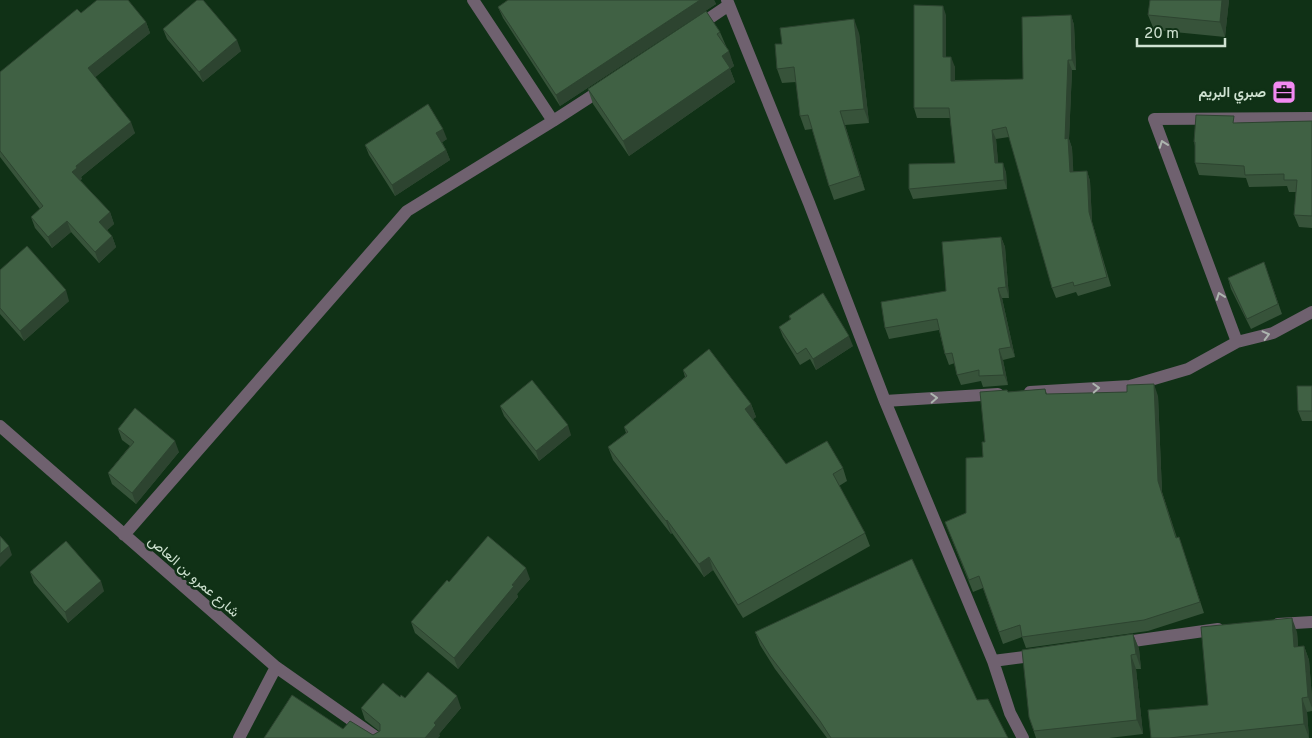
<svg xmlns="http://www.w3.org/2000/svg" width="1312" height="738" viewBox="0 0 1312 738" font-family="Overpass,Vazirmatn,sans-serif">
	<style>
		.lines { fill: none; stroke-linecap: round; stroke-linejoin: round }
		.minor { stroke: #6f616f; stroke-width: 12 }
		.wall { fill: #37533a }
		.shaded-wall { fill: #2d4430 }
		.building { fill: #406144; stroke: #2d4430 }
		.oneway { stroke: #adb5af }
		.labels { text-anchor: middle; stroke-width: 5; stroke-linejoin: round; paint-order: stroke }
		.poi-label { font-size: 14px; font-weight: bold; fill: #cfe2d1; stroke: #103116; text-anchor: end }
		.street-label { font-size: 14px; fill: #cfe2d1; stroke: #103116 }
	</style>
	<rect width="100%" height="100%" fill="#103116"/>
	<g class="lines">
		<path class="minor" d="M473,0L553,121L604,88
			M727,0L809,203L885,401L993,661L1010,713L1023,738
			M698,26L729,5
			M1237,342L1154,119L1312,118
			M1030,392L1130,386L1188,369L1237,342L1273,333L1312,312
			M885,401L998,394
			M0,426L276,667L377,738
			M124,535L407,211L553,121
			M1278,624L1312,622
			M1119,643L1218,629
			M993,661L1040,655
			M239,738L276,667"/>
	</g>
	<path class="wall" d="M508,0H714L716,4L560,106L503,18L498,7Z
		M1150,0H1229L1225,37L1154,30L1148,15Z
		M81,13L146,22L150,33L95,77L135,133L81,177L82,179L80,180L110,212L114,224L107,230L112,236L116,247L99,263L71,232L52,248L35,228L31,217L40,209L0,157V72Z
		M946,15V57L955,67V80L1023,79L1071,15L1074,25L1076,70H1072L1069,139L1072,148L1073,172L1087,171L1090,181L1092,222L1111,286L1078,296L1076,292L1056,298L1052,288L1009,137L996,139L998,163L1006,172L1007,189L913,199L909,189L955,163L950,118H917L914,108Z
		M163,29L241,51L203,82L167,39Z
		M720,32L726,46L734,66L730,69L735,82L629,156L593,104L588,89Z
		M859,33L869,123L845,125L865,190L834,200L829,186L812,129L805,130L800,116L796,82L782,83L777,69Z
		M1312,121V228L1299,227L1294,215L1296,192H1289L1287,186L1249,187L1246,178L1199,175L1195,163V146L1194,142L1236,123Z
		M447,139L442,142L446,150L450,160L395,196L369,155L365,145Z
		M1001,237L1005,247L1009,298H1002L1015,357L1003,360L1008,385L983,387L981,381L961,385L957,375L955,363L949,365L945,354L939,330L889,339L885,328L946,291Z
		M1264,262L1282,314L1251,329L1231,289L1228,278Z
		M0,270L69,301L24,341L0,314Z
		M789,316L853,346L816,370L810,359L800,365L783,337L779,327L790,320Z
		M683,370L751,404L756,417L753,419L786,464L843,468L847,481L839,486L865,533L870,546L743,618L713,570L704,577L672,533L671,534L613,460L608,447L626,433L624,427L685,377Z
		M1312,386V421H1302L1298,411Z
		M1045,389L1047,394L1158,396L1162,492L1177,538L1179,537L1204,613L1148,631L1026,648L1022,637L1003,644L983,588L973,592L945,522L966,513L983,457L985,442L1008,392Z
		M500,406L571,435L539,461L504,416Z
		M118,429L179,452L136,504L112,484L108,473L130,446L122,440Z
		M30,572L104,591L68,623L34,583Z
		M530,579L517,594L518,597L458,669L415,633L411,622L449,582Z
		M755,632L977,700L1008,738H827L775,669L760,645Z
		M1297,632L1298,646H1304L1309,660L1312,698V711L1307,712L1309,738H1151L1208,705Z
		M1133,634L1139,649L1141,669H1136L1143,734L1109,738H1036L1029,717Z
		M405,698L461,708L439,734L440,736L264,738L343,729L373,735L379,731L365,720L361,708Z"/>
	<path class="shaded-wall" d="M700,0H714L716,4L560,106L556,95Z
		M1222,0H1229L1225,37L1220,22Z
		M943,6L946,15V67L943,57Z
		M1071,15L1074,25L1076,70L1072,60Z
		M854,19L859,33L869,123L864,109Z
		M146,22L150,33L92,80L88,68Z
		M237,40L241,51L203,82L199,72Z
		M729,51L734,66L730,69L735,82L629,156L623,141L722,56Z
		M951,57L955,67V90L951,81Z
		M1068,60L1072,70L1069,139L1072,148L1074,182L1070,172L1065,139Z
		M840,111L845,125L865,190L860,176Z
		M131,122L135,133L81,177L82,179L76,183L72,172L76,166Z
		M443,129L447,139L440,144L436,133Z
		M992,130L996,139L999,172L995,163Z
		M446,150L450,160L395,196L392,185Z
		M1003,163L1006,172L1007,189L1004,180Z
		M1087,171L1090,181L1092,222L1111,286L1089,212Z
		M110,212L114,224L103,234L99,222Z
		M67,221L71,232L52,248L48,237Z
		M112,236L116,247L99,263L95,252Z
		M1001,237L1005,247L1009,298L1006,287Z
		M998,288L1002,298L1015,357L1011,347Z
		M66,290L69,301L24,341L20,331Z
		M849,336L853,346L816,370L813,359Z
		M999,349L1003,360L1008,385L1004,375Z
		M1154,384L1158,396L1162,492L1180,550L1158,481Z
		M751,404L756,417L749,422L745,409Z
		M568,425L571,435L539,461L536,451Z
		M175,441L179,452L136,504L132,493Z
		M667,520L672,533L671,534L666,521Z
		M9,546L12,555L0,567V554Z
		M709,557L713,570L704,577L699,564Z
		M526,568L530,579L517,594L518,597L458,669L454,658Z
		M101,581L104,591L68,623L65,612Z
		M1292,618L1297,632L1299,661L1294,647Z
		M1133,634L1139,649L1141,669L1136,654Z
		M1304,646L1309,660L1312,698V708L1308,697Z
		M1131,655L1136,669L1143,734L1137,720Z
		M457,696L461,708L439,734L440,736L438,738H425L434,723Z
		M1302,698L1307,712L1309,738L1304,724Z"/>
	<path class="building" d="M97,0H128L146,22L88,68L131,122L76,166L77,168L72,172L110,212L99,222L112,236L95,252L67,221L48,237L31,217L43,206L0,151V72L77,9L81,13Z
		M197,0H203L237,40L199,72L163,29Z
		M508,0H700L556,95L498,7Z
		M1150,0H1222L1220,22L1148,15Z
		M914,5L943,6V57H951V81L1023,79L1022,17L1071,15L1072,60H1068L1065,139L1068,138L1070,172L1087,171L1089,212L1107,277L1074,286L1073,282L1052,288L1006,127L992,130L995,163H1003L1004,180L909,189V164L955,163L949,108H914Z
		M706,11L720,32L717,34L729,51L722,56L730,68L623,141L588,89Z
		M854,19L864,109L840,111L860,176L829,186L808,115L800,116L794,67L777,69L775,44H782L780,28Z
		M428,104L443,129L436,133L446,150L392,185L365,145Z
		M1196,115L1234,116L1233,123L1312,121V216L1294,215L1297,180H1284V174L1245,175L1244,166L1195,163V142H1194Z
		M1001,237L1006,287L998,288L1011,347L999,349L1004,375L979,376V370L957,375L952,353L945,354L937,319L885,328L881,302L946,291L942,242Z
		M27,246L66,290L20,331L0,308V270Z
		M1264,262L1278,304L1247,319L1228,278Z
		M823,293L849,336L813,359L806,348L797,354L779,327L791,319L789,316Z
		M709,349L751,404L745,409L786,464L827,441L843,468L833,474L865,533L738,605L709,557L699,564L667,520L666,521L608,447L628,432L624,427L687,376L683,370Z
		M532,380L568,425L536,451L500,406Z
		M1154,384L1158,481L1176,538L1179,537L1200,602L1144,620L1022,637L1020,625L999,632L979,576L969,580L945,522L966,513V458L983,457L982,442H985L980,392L1007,390L1008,392L1045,389L1046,394L1127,392V385Z
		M1297,386H1312V411H1298Z
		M135,408L175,441L132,493L108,473L134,442L118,429Z
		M0,536L9,546L0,554Z
		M488,536L526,568L512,585L514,586L454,658L411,622L447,580L449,582Z
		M66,541L101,581L65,612L30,572Z
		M912,559L977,700L988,699L1008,738H831L820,721L770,656L755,632Z
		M1292,618L1294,647L1304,646L1308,697L1302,698L1304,724L1169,738H1151L1148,710L1208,705L1201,627Z
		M1133,634L1136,654L1131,655L1137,720L1034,731L1029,717L1022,650Z
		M428,672L457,696L434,723L436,725L425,738H264L292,695L343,729L350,721L373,735L380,731V724L361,708L383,683L400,697L401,695L405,698Z"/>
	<defs><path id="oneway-chevron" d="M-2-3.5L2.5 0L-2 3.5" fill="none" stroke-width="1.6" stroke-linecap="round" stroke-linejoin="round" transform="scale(1.25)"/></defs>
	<g class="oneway">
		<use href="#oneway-chevron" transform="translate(1163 144) rotate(-110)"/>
		<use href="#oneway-chevron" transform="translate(1220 296) rotate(-110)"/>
		<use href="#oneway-chevron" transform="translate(1266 335) rotate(-14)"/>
		<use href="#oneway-chevron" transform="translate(1096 388) rotate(-3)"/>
		<use href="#oneway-chevron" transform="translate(934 398) rotate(-3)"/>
	</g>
	<defs>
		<g id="office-square" transform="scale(1.25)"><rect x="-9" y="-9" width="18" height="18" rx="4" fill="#f38af2" stroke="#103116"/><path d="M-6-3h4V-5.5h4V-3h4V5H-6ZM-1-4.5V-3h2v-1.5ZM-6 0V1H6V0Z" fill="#111"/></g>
	</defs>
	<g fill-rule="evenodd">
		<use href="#office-square" x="1284" y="92"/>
	</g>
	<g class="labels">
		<g class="poi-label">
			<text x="1266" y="97">صبري البريم</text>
		</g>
		<g class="street-label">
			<text transform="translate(194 576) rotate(41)" y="5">شارع عمرو بن العاص</text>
		</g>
	</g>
	<path d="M1137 38v8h88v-8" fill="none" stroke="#cfe2d1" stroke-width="2.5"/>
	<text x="1144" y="38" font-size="15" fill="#cfe2d1" stroke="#103116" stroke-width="4" paint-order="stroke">20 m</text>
</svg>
